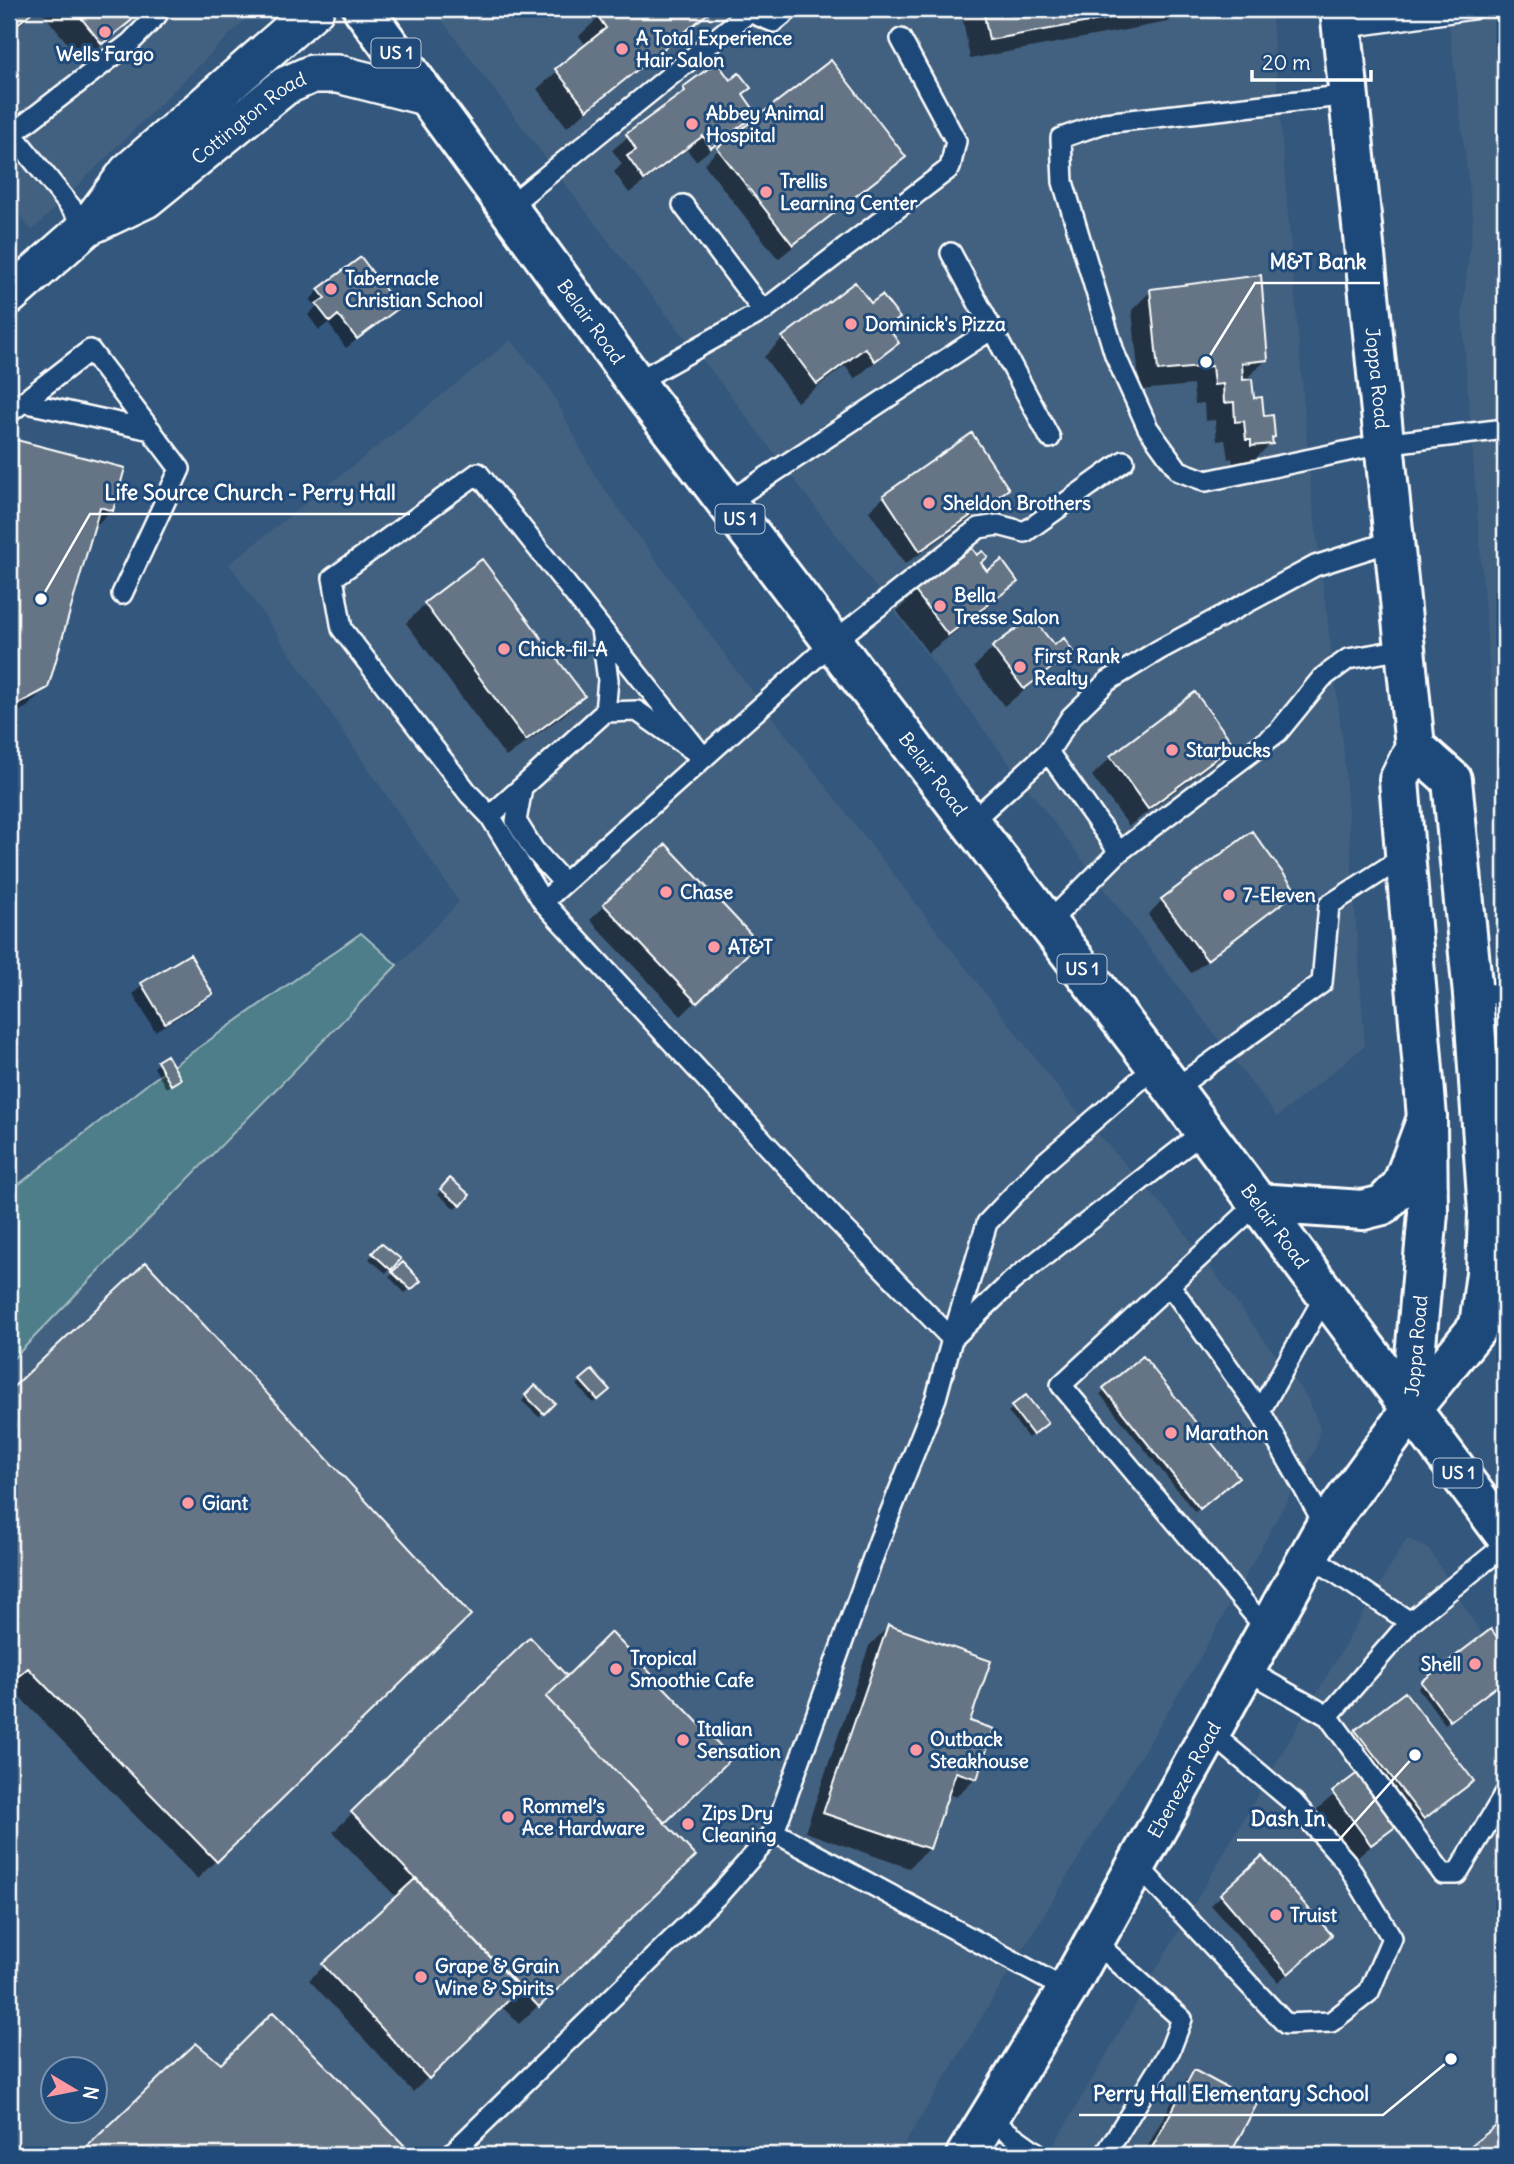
<svg xmlns="http://www.w3.org/2000/svg" width="1514" height="2164" viewBox="0 0 1514 2164" font-family="Delius,sans-serif">
	<style>
		.built { fill: #43607f; fill-rule: evenodd }
		.green { fill: #4d7e89; stroke: #a6bec4; stroke-width: 2 }
		.shadow { fill: #0007 }
		.building { fill: #657585; stroke: #fff; stroke-width: 2 }
		.lines { fill: none; stroke-linecap: round; stroke-linejoin: round }
		.service-casing { stroke: #fff; stroke-width: 24 }
		.minor-casing { stroke: #fff; stroke-width: 42 }
		.tertiary-casing { stroke: #fff; stroke-width: 44 }
		.primary-casing { stroke: #fff; stroke-width: 44 }
		.trunk-casing { stroke: #fff; stroke-width: 44 }
		.service { stroke: #1f4a7a; stroke-width: 19 }
		.minor { stroke: #1f4a7a; stroke-width: 37 }
		.tertiary { stroke: #1f4a7a; stroke-width: 38 }
		.primary { stroke: #1f4a7a; stroke-width: 38 }
		.trunk { stroke: #1f4a7a; stroke-width: 38 }
		.poi-dot { fill: #ff9aa2; stroke: #1f4a7a; stroke-width: 2.5 }
		.labels { text-anchor: middle; stroke-width: 6; stroke-linejoin: round; paint-order: stroke }
		.shield { fill: #1f4a7a; stroke: #bcc9d7; stroke-width: 2 }
		.shield-label { font-size: 18px; font-weight: bold; fill: #fff }
		.poi-label { font-size: 19px; font-weight: bold; fill: #fff; stroke: #1f4a7a; text-anchor: start }
		.street-label { font-size: 19px; fill: #fff; stroke: #1f4a7a }
		.leader { fill: none; stroke: #fff; stroke-width: 2.5 }
		.callout-dot { fill: #fff; stroke: #1f4a7a; stroke-width: 2.5 }
		.callout-label { font-size: 21px; text-anchor: middle; font-weight: bold; fill: #fff; stroke: #1f4a7a; stroke-width: 6; stroke-linejoin: round; paint-order: stroke }
	</style>
	<rect width="100%" height="100%" fill="#34577d"/>
	<filter id="ink" filterUnits="userSpaceOnUse"><feTurbulence type="fractalNoise" baseFrequency=".0143" numOctaves="2"/><feDisplacementMap in="SourceGraphic" scale="14" xChannelSelector="R" yChannelSelector="G"/><feConvolveMatrix kernelMatrix="1 2 1 2 8 2 1 2 1" color-interpolation-filters="sRGB"/></filter>
	<g filter="url(#ink)">
		<path class="built" d="M9,9H256L32,231L9,202Z
			M445,9H1271L1311,490L1343,743L1365,1046L1277,1117L714,374L608,241L437,14Z
			M1447,9H1505V870L1462,316L1473,219Z
			M511,340L548,385L595,476L733,666L1070,1103L1174,1218L1308,1399L1320,1428L1315,1450L1196,1665L898,2155H9V1363L459,902L229,564ZM52,2070H94V2112H52Z
			M1407,1538L1429,1549L1505,1672V2155H1048Z"/>
		<path class="green" d="M361,933L397,965L9,1363V1192L150,1082Z"/>
		<path class="shadow" d="M9,9H39L9,33Z
			M40,9H121L129,20L82,62Z
			M608,9L708,11L689,30L567,127L537,89L586,46L579,36Z
			M961,9H1182L1168,22L970,59Z
			M717,65L755,114L696,161L687,150L629,193L614,172L622,164L612,150Z
			M718,150L904,157L778,259L704,164Z
			M319,290L397,308L346,348L328,323L319,330L308,315L316,307L310,300Z
			M1151,291L1266,360L1244,381L1263,417L1271,443L1252,462L1233,464L1232,458L1228,459L1225,440L1217,441L1215,420L1205,421L1204,403L1195,404L1193,385L1140,390L1132,310Z
			M871,306L898,318L887,329L897,343L855,379L845,366L797,402L764,357L783,338Z
			M971,436L1007,488L993,503L905,564L869,511L884,497Z
			M9,440L123,469L112,510L92,529L46,687L27,707L9,717Z
			M971,551L987,574L1015,582L996,601L928,653L897,611L916,592Z
			M425,604L583,696L564,715L506,757L406,623Z
			M993,648H1053L1071,651L1052,670L1004,706L974,667Z
			M1232,744L1213,763L1129,826L1092,776L1111,757Z
			M1295,892L1280,906L1191,973L1148,915L1162,900Z
			M605,905L742,957L681,1016L590,920Z
			M142,985L211,994L202,1003L155,1031L133,994Z
			M166,1058L179,1079L166,1088L154,1067Z
			M450,1180L468,1195L455,1209L438,1194Z
			M381,1245L398,1260L386,1273L369,1259Z
			M146,1265L449,1634L197,1879L9,1686V1394Z
			M403,1265L418,1281L405,1293L389,1277Z
			M1142,1359L1233,1481L1195,1512L1100,1394Z
			M592,1372L607,1390L593,1403L577,1385Z
			M535,1387L552,1403L539,1417L522,1401Z
			M1025,1397L1041,1427L1028,1438L1008,1412Z
			M888,1627L968,1722L975,1778L956,1797L947,1794L928,1849L909,1868L805,1832L869,1646Z
			M1490,1632L1505,1651V1680L1445,1724L1418,1688Z
			M530,1640L567,1679L729,1758L662,1823L675,1875L519,2024L501,2006L413,2092L309,1980L397,1898L333,1832Z
			M1357,1731L1472,1781L1409,1832L1342,1746Z
			M1358,1774L1396,1825L1351,1863L1314,1812Z
			M1262,1859L1320,1945L1278,1982L1211,1905Z
			M196,2045L221,2066L401,2145L391,2155H80Z
			M1194,2072L1255,2105L1228,2155H1143L1180,2087Z"/>
		<path class="building" d="M9,9H36L9,31Z
			M74,9H123L132,20L102,44Z
			M605,9H709L711,11L587,110L555,69L606,28L597,15Z
			M983,9H1162L989,40Z
			M831,60L906,157L793,245L717,148Z
			M717,62L730,80L739,73L751,88L743,94L757,114L711,148L703,136L644,180L627,156L636,150L626,134L685,91L683,87Z
			M361,257L399,308L357,339L338,315L330,322L316,304L325,298L318,289Z
			M1261,275L1268,360L1242,363L1243,380L1252,379L1254,398L1262,397L1264,416L1273,415L1275,437L1272,438L1273,444L1251,446V440H1246L1244,421L1235,422L1234,402L1224,403L1223,384L1214,385L1212,366L1158,371L1150,289Z
			M855,282L871,303L882,295L900,318L888,327L899,343L875,361L865,348L817,384L782,337Z
			M972,433L1009,489L920,551L883,495Z
			M9,438L125,468L113,511L100,507L48,688L9,709Z
			M972,548L977,555L983,551L988,557L981,563L987,571L1002,560L1018,582L948,635L915,591Z
			M482,559L585,696L526,740L424,603Z
			M1032,617L1054,645L1064,638L1073,652L1024,689L992,647Z
			M1195,692L1234,745L1148,809L1110,756Z
			M1252,831L1297,892L1207,960L1161,899Z
			M666,844L759,943L697,1003L603,904Z
			M190,954L213,994L165,1023L141,983Z
			M167,1055L181,1079L171,1085L157,1061Z
			M450,1178L470,1195L461,1206L440,1189Z
			M381,1243L401,1259L391,1270L372,1253Z
			M146,1262L471,1615L217,1862L28,1668L9,1685V1391Z
			M403,1262L421,1281L411,1290L392,1272Z
			M1143,1356L1239,1477L1200,1509L1103,1388Z
			M592,1370L610,1390L598,1400L580,1380Z
			M535,1385L555,1403L544,1414L525,1395Z
			M1026,1395L1048,1423L1033,1435L1011,1406Z
			M888,1625L991,1661L970,1721L994,1729L977,1779L956,1772L930,1849L823,1813Z
			M1491,1629L1505,1648V1680L1450,1721L1421,1682Z
			M611,1632L732,1758L665,1823L546,1697Z
			M530,1637L567,1676L546,1697L696,1856L539,2007L351,1812Z
			M1405,1692L1474,1781L1424,1819L1355,1730Z
			M1359,1772L1398,1825L1371,1845L1332,1792Z
			M1262,1856L1332,1935L1288,1974L1220,1894Z
			M416,1878L520,1989L429,2079L322,1964Z
			M273,2012L404,2145L393,2155H78L196,2043L221,2064Z
			M1194,2070L1257,2104L1230,2155H1148Z
			M1505,2119V2155H1459Z"/>
		<g class="lines">
			<g class="service-casing">
				<path id="service" d="M1342,28L1472,9
					M1350,95L1104,123L1061,138L1063,182L1115,355L1148,428L1179,471L1206,481L1382,444L1505,429
					M9,130L87,227
					M12,134L130,43L157,15L158,9
					M683,205L763,311
					M508,207L749,12L774,22L790,9
					M951,253L992,329
					M636,382L763,311L950,168L956,141L901,39
					M23,402L151,430
					M9,413L90,350L180,469L122,594
					M478,473L704,758L637,711L605,712L490,816L469,794L342,629L333,578Z
					M727,503L992,329L1050,438
					M601,629L608,680L605,712
					M1048,752L1119,852
					M522,788L516,821L534,850L564,883
					M490,816L543,902
					M971,822L1048,752L1071,717L1108,681L1159,650L1315,566L1393,541
					M1047,924L1119,852L1278,732L1322,678L1348,659L1404,649
					M1473,995L1505,993
					M1173,1090L1322,983L1329,905L1405,856
					M1258,1203L1061,1385L1267,1630
					M1171,1287L1260,1411L1326,1527
					M953,1338L1012,1281L1203,1132
					M952,1339L987,1223L1043,1164L1156,1066
					M1260,1411L1326,1294
					M1309,1555L1410,1622L1505,1545
					M1245,1669L1328,1716L1443,1874H1457L1505,1794
					M1328,1716L1410,1622
					M774,1832L1067,1990
					M1136,1864L1286,2024L1331,2022L1369,1992L1392,1938L1346,1862L1293,1802L1210,1732
					M1094,1941L1182,2019L1170,2050L1105,2155
					M988,2118L1040,2155
					M450,2155L720,1893L774,1832L879,1541L936,1398L952,1339L838,1222L543,902L833,642L979,528L998,525L1025,532L1124,461"/>
			</g>
			<g class="minor-casing">
				<g id="minor">
					<path id="s1" d="M91,225L146,199L285,86L312,74H338L429,97"/>
					<path d="M9,296L87,227L128,172L315,9"/>
				</g>
			</g>
			<g class="tertiary-casing">
				<g id="tertiary">
					<path id="s2" d="M966,2155L1067,1990L1322,1532L1410,1411"/>
				</g>
			</g>
			<g class="primary-casing">
				<g id="primary">
					<path id="s3" d="M1340,9L1415,747L1399,780L1427,1118L1428,1213L1410,1411"/>
					<path d="M1410,1411L1479,1326L1486,1273L1488,1212L1473,995L1452,780L1415,747"/>
				</g>
			</g>
			<g class="trunk-casing">
				<g id="trunk">
					<path id="s4" d="M363,9L646,397L1156,1066L1505,1535"/>
					<path d="M1258,1203L1363,1210L1383,1205L1402,1185L1427,1118"/>
				</g>
			</g>
			<use href="#service" class="service"/>
			<use href="#minor" class="minor"/>
			<use href="#tertiary" class="tertiary"/>
			<use href="#primary" class="primary"/>
			<use href="#trunk" class="trunk"/>
		</g>
	</g>
	<g class="poi-dot">
		<circle cx="105" cy="32" r="7"/>
		<circle cx="622" cy="49" r="7"/>
		<circle cx="692" cy="124" r="7"/>
		<circle cx="766" cy="192" r="7"/>
		<circle cx="331" cy="289" r="7"/>
		<circle cx="851" cy="324" r="7"/>
		<circle cx="929" cy="503" r="7"/>
		<circle cx="940" cy="606" r="7"/>
		<circle cx="504" cy="649" r="7"/>
		<circle cx="1020" cy="667" r="7"/>
		<circle cx="1172" cy="750" r="7"/>
		<circle cx="666" cy="892" r="7"/>
		<circle cx="1229" cy="895" r="7"/>
		<circle cx="714" cy="947" r="7"/>
		<circle cx="1171" cy="1433" r="7"/>
		<circle cx="188" cy="1503" r="7"/>
		<circle cx="1475" cy="1664" r="7"/>
		<circle cx="616" cy="1669" r="7"/>
		<circle cx="683" cy="1740" r="7"/>
		<circle cx="916" cy="1750" r="7"/>
		<circle cx="508" cy="1817" r="7"/>
		<circle cx="688" cy="1824" r="7"/>
		<circle cx="1276" cy="1915" r="7"/>
		<circle cx="421" cy="1977" r="7"/>
	</g>
	<g class="labels">
		<g class="shield">
			<rect x="371.5" y="38.5" width="49" height="29" rx="5"/>
			<rect x="715.5" y="504.5" width="49" height="29" rx="5"/>
			<rect x="1057.5" y="954.5" width="49" height="29" rx="5"/>
			<rect x="1433.5" y="1458.5" width="49" height="29" rx="5"/>
		</g>
		<g class="shield-label">
			<text x="396" y="59">US 1</text>
			<text x="740" y="525">US 1</text>
			<text x="1082" y="975">US 1</text>
			<text x="1458" y="1479">US 1</text>
		</g>
		<g class="poi-label">
			<text x="636" y="45">A Total Experience<tspan x="636" dy="22">Hair Salon</tspan></text>
			<text x="105" y="61" text-anchor="middle">Wells Fargo</text>
			<text x="706" y="120">Abbey Animal<tspan x="706" dy="22">Hospital</tspan></text>
			<text x="780" y="188">Trellis<tspan x="780" dy="22">Learning Center</tspan></text>
			<text x="345" y="285">Tabernacle<tspan x="345" dy="22">Christian School</tspan></text>
			<text x="865" y="331">Dominick's Pizza</text>
			<text x="943" y="510">Sheldon Brothers</text>
			<text x="954" y="602">Bella<tspan x="954" dy="22">Tresse Salon</tspan></text>
			<text x="518" y="656">Chick-fil-A</text>
			<text x="1034" y="663">First Rank<tspan x="1034" dy="22">Realty</tspan></text>
			<text x="1186" y="757">Starbucks</text>
			<text x="680" y="899">Chase</text>
			<text x="1243" y="902">7-Eleven</text>
			<text x="728" y="954">AT&amp;T</text>
			<text x="1185" y="1440">Marathon</text>
			<text x="202" y="1510">Giant</text>
			<text x="630" y="1665">Tropical<tspan x="630" dy="22">Smoothie Cafe</tspan></text>
			<text x="1461" y="1671" text-anchor="end">Shell</text>
			<text x="697" y="1736">Italian<tspan x="697" dy="22">Sensation</tspan></text>
			<text x="930" y="1746">Outback<tspan x="930" dy="22">Steakhouse</tspan></text>
			<text x="522" y="1813">Rommel’s<tspan x="522" dy="22">Ace Hardware</tspan></text>
			<text x="702" y="1820">Zips Dry<tspan x="702" dy="22">Cleaning</tspan></text>
			<text x="1290" y="1922">Truist</text>
			<text x="435" y="1973">Grape &amp; Grain<tspan x="435" dy="22">Wine &amp; Spirits</tspan></text>
		</g>
		<g class="street-label">
			<text dy="7" stroke="none"><textPath href="#s1" startOffset="192">Cottington Road</textPath></text>
			<text dy="7" stroke="none"><textPath href="#s4" startOffset="387">Belair Road</textPath></text>
			<text dy="7" stroke="none"><textPath href="#s3" startOffset="371">Joppa Road</textPath></text>
			<text dy="7" stroke="none"><textPath href="#s4" startOffset="954">Belair Road</textPath></text>
			<text dy="7" stroke="none"><textPath href="#s4" startOffset="1521">Belair Road</textPath></text>
			<text transform="translate(1416 1346) rotate(-85)" y="7">Joppa Road</text>
			<text dy="7" stroke="none"><textPath href="#s2" startOffset="434">Ebenezer Road</textPath></text>
		</g>
	</g>
	<path class="leader" d="M1206 362L1255 283H1380M41 599L90 514H410M1415 1755L1339 1840H1237M1451 2059L1383 2115H1079"/>
	<g class="callout-dot">
		<circle cx="1206" cy="362" r="7"/>
		<circle cx="41" cy="599" r="7"/>
		<circle cx="1415" cy="1755" r="7"/>
		<circle cx="1451" cy="2059" r="7"/>
	</g>
	<g class="callout-label">
		<text x="1318" y="269">M&amp;T Bank</text>
		<text x="250" y="500">Life Source Church - Perry Hall</text>
		<text x="1288" y="1826">Dash In</text>
		<text x="1231" y="2101">Perry Hall Elementary School</text>
	</g>
	<rect width="1514" height="2164" fill="none" stroke="#1f4a7a" stroke-width="35"/>
	<rect x="18" y="18" width="1479" height="2129" fill="none" stroke="#fff" stroke-width="2.5" filter="url(#ink)"/>
	<g transform="translate(74 2090) rotate(100)"><circle r="33" fill="#1f4a7a" stroke="#7992af" stroke-width="2"/>
	<path d="M0-5L12 26L0 18L-12 26Z" fill="#ff9aa2"/>
	<text y="-10" font-size="19" font-weight="bold" text-anchor="middle" fill="#ffffff">N</text>
	</g>
	<path d="M1252 70v10h119v-10" fill="none" stroke="#ffffff" stroke-width="3.5"/>
	<text x="1262" y="70" font-size="21" fill="#ffffff" stroke="#1f4a7a" stroke-width="5" paint-order="stroke">20 m</text>
</svg>
